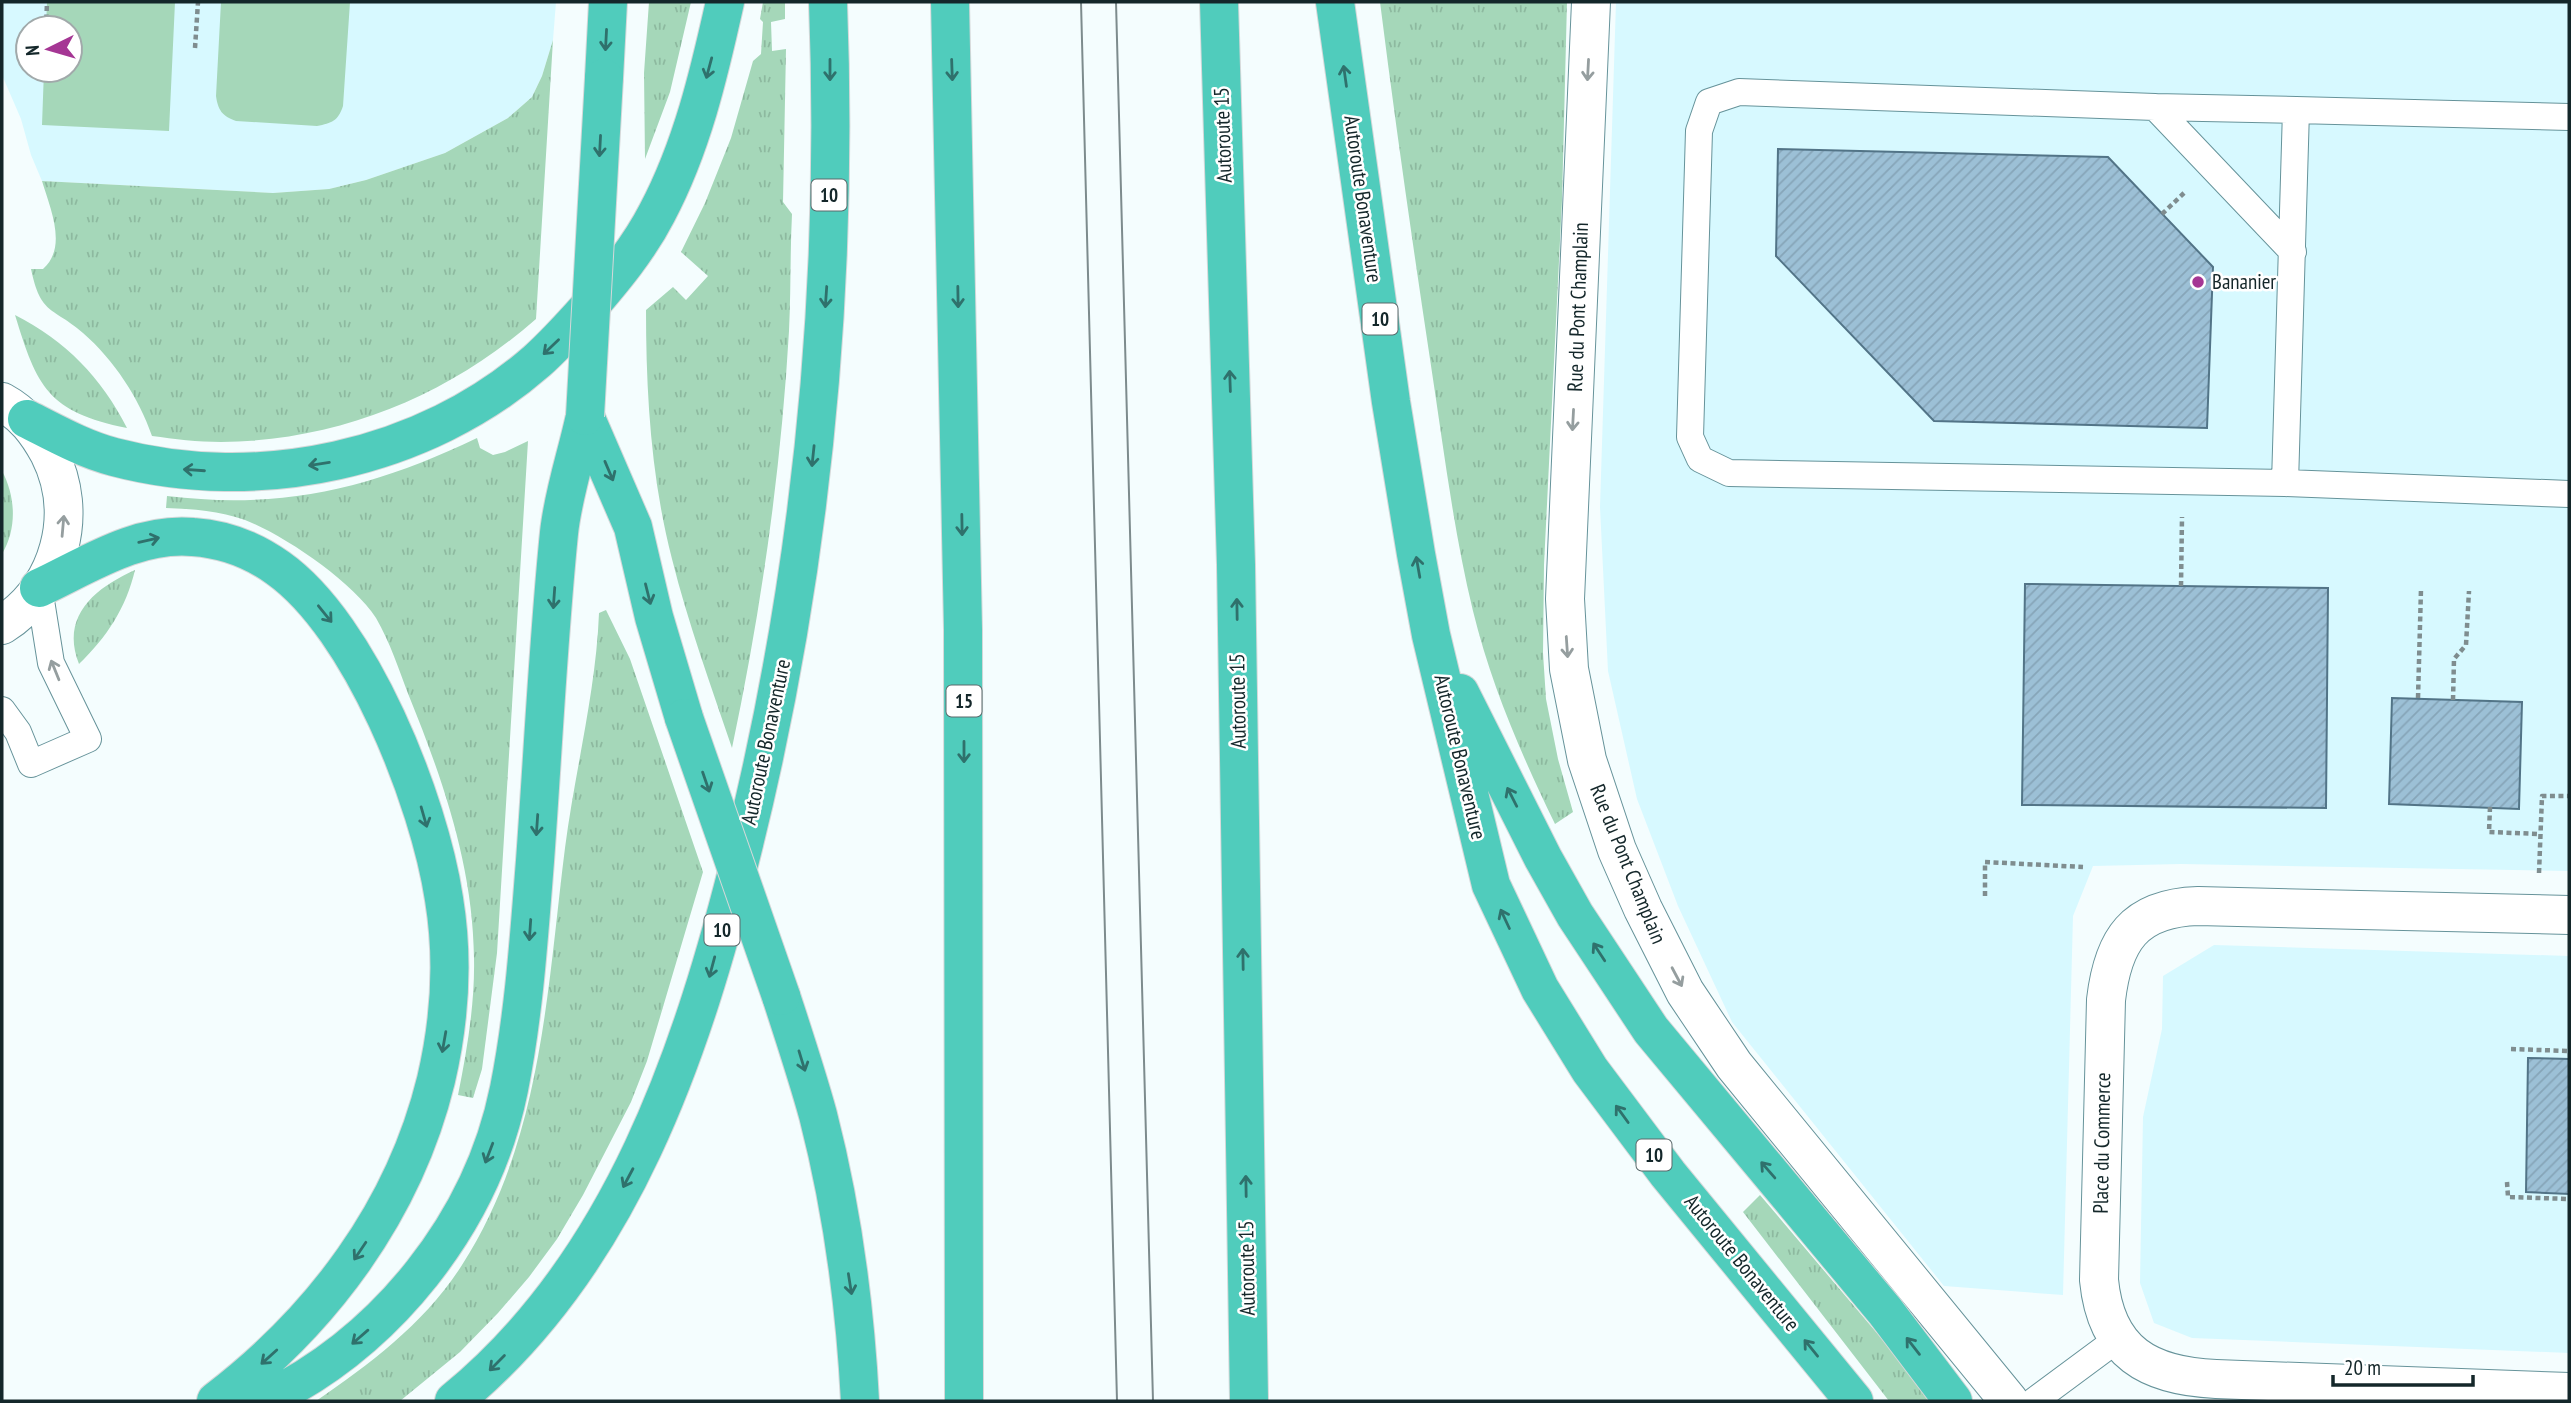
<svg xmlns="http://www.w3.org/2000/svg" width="2571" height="1403" viewBox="0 0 2571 1403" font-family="'PT Sans Narrow',sans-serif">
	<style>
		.built { fill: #d7f9ff; fill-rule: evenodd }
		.grass { fill: url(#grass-tufts) }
		.pitch { fill: #a5d7b9 }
		.building { fill: url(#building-hatch); stroke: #527487; stroke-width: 2 }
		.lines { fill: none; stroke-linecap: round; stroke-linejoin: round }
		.lane-casing { stroke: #66939a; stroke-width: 28 }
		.street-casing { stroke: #66939a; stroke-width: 40 }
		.secondary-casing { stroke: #66939a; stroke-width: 40 }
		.highway-casing { stroke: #d5d8d9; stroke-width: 40 }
		.path { stroke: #7f8d8f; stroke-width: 4.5; stroke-dasharray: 5 3.5; stroke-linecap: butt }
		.lane { stroke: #fff; stroke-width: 26 }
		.street { stroke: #fff; stroke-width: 38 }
		.secondary { stroke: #fff; stroke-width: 38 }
		.highway { stroke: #50ccbc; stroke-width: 38 }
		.tram { stroke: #7d8b8d; stroke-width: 2 }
		.highway-bridge-casing { stroke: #d5d8d9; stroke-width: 40; stroke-linecap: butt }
		.highway-bridge { stroke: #50ccbc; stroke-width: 38 }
		.oneway { stroke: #2f716c }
		.oneway2 { stroke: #959e9f }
		.poi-dot { fill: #a53694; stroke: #fff; stroke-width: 2.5 }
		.labels { text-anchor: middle; stroke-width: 5; stroke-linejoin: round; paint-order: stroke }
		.shield { fill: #fff; stroke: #5a686a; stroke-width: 2 }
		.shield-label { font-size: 19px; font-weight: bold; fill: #14272a }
		.street-label { font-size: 21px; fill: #14272a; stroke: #fff }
		.poi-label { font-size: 21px; fill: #14272a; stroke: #fff; text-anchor: start }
	</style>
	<defs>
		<pattern id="grass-tufts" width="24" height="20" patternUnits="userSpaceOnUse" patternTransform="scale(1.75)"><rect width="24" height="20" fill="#a5d7b9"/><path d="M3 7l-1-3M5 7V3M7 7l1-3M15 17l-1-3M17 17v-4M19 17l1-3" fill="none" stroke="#8db99f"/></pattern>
		<pattern id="building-hatch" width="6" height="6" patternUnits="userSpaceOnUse" patternTransform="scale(1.75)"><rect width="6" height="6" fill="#9cc0d6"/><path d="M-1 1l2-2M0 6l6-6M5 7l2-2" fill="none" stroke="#86a5b8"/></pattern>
	</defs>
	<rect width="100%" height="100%" fill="#f4fdfe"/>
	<path class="built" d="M2,2H556L553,40L542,76L532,97L508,118L445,153L366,180L329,189L273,193L42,181L31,155L21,119L2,75ZM28,28H70V70H28Z
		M1616,2H2569V871L2181,864L2093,866L2073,916L2063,1295L1944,1286L1732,1022L1678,906L1637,799L1608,671L1600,507Z
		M2214,945L2569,956V1353L2192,1338L2154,1323L2140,1283L2143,1117L2162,1029L2163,976Z"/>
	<path class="grass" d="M649,2H691L670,92L645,159L644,73Z
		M763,2H785V19L771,22L772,51L786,49L783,202L792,214C790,253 791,292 789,331C781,471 761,611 732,748C711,686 688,623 672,559C651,478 646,393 646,310L673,287L686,300L708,276L681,252L705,203L731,138L753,61L761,54L763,22L760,19Z
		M1380,2H1567L1562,200L1544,565L1543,653L1546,699L1558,759L1573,812L1555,824C1522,756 1491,685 1473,611C1453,529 1443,443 1430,359C1412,240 1395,121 1380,2Z
		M553,40L536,319C448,396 339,441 221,442C198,442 174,439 152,436C139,398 114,360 83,333C52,306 41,316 31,269H43C68,247 50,208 42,181L273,193L329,189L366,180L445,153L508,118L532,97L542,76Z
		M15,315C66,341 101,377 127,428C48,412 37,387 15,315Z
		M477,438L480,448L493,455L505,452L528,441L497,953L482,1069L473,1098L458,1095C467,1050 475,1004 474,958C473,866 443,780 409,696C399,670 390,642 376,618C353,582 284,535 245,520C220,511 193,509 166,508L167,496C283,510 373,488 477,438Z
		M2,471C16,497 17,529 2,554Z
		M135,570C126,608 107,637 79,664C60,616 95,588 135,570Z
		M606,610L630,659L703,872L647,1061L631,1102L583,1195L557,1239L529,1277L498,1313L460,1352L400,1401H316C370,1364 426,1322 462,1265C542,1141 547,990 565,848C575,770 596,692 599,613Z
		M1760,1195L1898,1358L1930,1401H1889L1743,1212Z"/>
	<path class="pitch" d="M47,2H175L169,131L42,125L44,70H70V28H46Z
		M221,2H350L343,106C338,121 332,123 317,126L236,121C222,116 218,110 216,96Z"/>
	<path class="building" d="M1778,149L2108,157L2213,267L2207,428L1934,421L1776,256Z
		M2025,584L2328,588L2326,808L2022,805Z
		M2392,698L2522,702L2519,809L2389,804Z
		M2528,1058L2569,1059V1194L2526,1192Z"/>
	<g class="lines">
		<g class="lane-casing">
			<path id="lane" d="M2155,107L1739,92L1709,102L1699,131L1690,437L1700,459L1729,473L2285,483
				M2569,117L2296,110L2285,483L2569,494
				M2293,252L2155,107L2296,110
				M2,710L18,732L31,764L88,739L51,663L39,588
				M2034,1401L2119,1338"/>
		</g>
		<g class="street-casing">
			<path id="street" d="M1591,2L1565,599L1569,669L1587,760L1617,850L1643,909L1685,992L1734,1065L2009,1401
				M2569,915L2198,906C2134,908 2113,940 2106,1000L2099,1280C2106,1353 2149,1376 2216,1379L2569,1392"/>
		</g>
		<g class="secondary-casing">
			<path id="secondary" d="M2,402C24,414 37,431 49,453C80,514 60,588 2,625"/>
		</g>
		<g class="highway-casing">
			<path id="highway" d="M950,2L963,630L964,1401
				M1219,2L1236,565L1249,1401
				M1335,2L1391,402L1416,554L1431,635L1491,885L1540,989L1590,1070L1668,1174L1854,1401
				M604,78L608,2
				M585,416L633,527L654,617L684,718
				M27,419C55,433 83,449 114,457C258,495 424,460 537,361C556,344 572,326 589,307C614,278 639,248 657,213C692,147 709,74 725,2
				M39,588C88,565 137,532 193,537C223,539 253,550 278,568C361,627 429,800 444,899C454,960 450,1020 436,1080C404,1211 322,1320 216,1401
				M1460,693L1543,858L1575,915L1651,1030L1885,1311L1953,1401
				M781,996C794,1036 807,1075 818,1115C842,1208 855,1305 860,1401
				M264,1401C386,1342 482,1223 509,1089C524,1014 529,937 535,861C543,752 548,642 559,533C563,494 577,454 585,416
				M454,1401C622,1264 693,1050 743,848C812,571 839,286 828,2"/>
		</g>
		<path class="path" d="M46,28L47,2
			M195,48L198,2
			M2162,214L2184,193
			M2181,586L2182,517
			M2418,698L2421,589
			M2453,700L2454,659L2466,645L2469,591
			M2490,807L2489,832L2540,834
			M2539,873L2542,796H2569
			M1985,896V862L2083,867
			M2511,1049L2569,1051
			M2507,1182L2508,1197L2569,1199"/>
		<use href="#lane" class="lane"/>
		<use href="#street" class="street"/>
		<use href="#secondary" class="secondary"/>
		<use href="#highway" class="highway"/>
		<path class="tram" d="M1081,2L1117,1401
			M1116,2L1153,1401"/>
		<g class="highway-bridge-casing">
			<path id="highway-bridge" d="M585,416L604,78
				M684,718L781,996"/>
		</g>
		<use href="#highway-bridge" class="highway-bridge"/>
	</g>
	<defs><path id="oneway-shaft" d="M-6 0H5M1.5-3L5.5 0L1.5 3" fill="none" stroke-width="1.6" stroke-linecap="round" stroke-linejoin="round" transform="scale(1.75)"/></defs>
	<g class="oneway">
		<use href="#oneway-shaft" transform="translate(606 40) rotate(93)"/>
		<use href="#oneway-shaft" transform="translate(709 68) rotate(105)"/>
		<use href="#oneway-shaft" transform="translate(830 70) rotate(90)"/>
		<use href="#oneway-shaft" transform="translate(952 70) rotate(88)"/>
		<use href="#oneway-shaft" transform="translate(1345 76) rotate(-98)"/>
		<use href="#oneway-shaft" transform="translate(600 146) rotate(93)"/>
		<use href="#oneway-shaft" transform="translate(826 297) rotate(94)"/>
		<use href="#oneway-shaft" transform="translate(958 297) rotate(89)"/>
		<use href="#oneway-shaft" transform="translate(551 347) rotate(136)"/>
		<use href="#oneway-shaft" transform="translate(1230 381) rotate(-92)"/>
		<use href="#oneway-shaft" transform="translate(813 456) rotate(96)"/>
		<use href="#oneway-shaft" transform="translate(319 464) rotate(171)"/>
		<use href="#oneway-shaft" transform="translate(194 470) rotate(-176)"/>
		<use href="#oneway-shaft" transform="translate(609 471) rotate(67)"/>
		<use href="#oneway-shaft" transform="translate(962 525) rotate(89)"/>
		<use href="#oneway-shaft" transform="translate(149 540) rotate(-13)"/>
		<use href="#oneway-shaft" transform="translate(1418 567) rotate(-100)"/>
		<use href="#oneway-shaft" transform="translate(648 594) rotate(76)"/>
		<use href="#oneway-shaft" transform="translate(554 598) rotate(94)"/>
		<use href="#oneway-shaft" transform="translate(1237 609) rotate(-91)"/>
		<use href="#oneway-shaft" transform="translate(325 614) rotate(51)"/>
		<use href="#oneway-shaft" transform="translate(964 752) rotate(90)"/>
		<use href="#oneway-shaft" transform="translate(706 782) rotate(71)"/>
		<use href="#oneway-shaft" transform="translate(1512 797) rotate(-117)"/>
		<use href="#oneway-shaft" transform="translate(424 817) rotate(74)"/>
		<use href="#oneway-shaft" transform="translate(537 825) rotate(94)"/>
		<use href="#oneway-shaft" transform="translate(1505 919) rotate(-115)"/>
		<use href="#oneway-shaft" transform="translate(530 930) rotate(94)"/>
		<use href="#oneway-shaft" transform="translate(1599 952) rotate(-123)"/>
		<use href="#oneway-shaft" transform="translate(1243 959) rotate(-91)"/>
		<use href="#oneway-shaft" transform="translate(712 967) rotate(105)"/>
		<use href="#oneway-shaft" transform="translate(444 1042) rotate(100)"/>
		<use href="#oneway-shaft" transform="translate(802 1061) rotate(73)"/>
		<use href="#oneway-shaft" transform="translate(1622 1114) rotate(-126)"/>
		<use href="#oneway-shaft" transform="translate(489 1153) rotate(111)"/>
		<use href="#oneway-shaft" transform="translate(1768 1170) rotate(-131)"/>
		<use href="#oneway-shaft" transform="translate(628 1178) rotate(118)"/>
		<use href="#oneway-shaft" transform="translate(1246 1186) rotate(-91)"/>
		<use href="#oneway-shaft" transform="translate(360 1251) rotate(124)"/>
		<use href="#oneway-shaft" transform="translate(850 1284) rotate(81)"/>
		<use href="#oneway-shaft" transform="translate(360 1337) rotate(139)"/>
		<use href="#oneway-shaft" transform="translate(1913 1346) rotate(-128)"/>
		<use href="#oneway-shaft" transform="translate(1811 1348) rotate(-129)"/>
		<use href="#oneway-shaft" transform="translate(269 1357) rotate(138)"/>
		<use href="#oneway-shaft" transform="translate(497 1363) rotate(135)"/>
	</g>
	<g class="oneway2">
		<use href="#oneway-shaft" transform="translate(1588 70) rotate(93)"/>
		<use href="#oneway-shaft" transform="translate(1573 420) rotate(93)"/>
		<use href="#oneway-shaft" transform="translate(63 526) rotate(-85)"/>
		<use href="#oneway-shaft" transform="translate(1567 647) rotate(86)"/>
		<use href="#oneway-shaft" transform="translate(55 670) rotate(-112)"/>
		<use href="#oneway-shaft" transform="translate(1677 977) rotate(62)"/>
	</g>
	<circle class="poi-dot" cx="2198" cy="282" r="7"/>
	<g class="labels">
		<g class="shield">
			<rect x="811.5" y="179.5" width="35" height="31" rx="5"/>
			<rect x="1362.5" y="303.5" width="35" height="31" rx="5"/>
			<rect x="946.5" y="685.5" width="35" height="31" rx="5"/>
			<rect x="704.5" y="914.5" width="35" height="31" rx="5"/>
			<rect x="1636.5" y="1139.5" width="35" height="31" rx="5"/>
		</g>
		<g class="shield-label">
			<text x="829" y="202">10</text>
			<text x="1380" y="326">10</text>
			<text x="964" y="708">15</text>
			<text x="722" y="937">10</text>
			<text x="1654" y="1162">10</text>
		</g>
		<g class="street-label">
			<text transform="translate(1223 135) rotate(-92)" y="7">Autoroute 15</text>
			<text transform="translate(1363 199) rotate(82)" y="7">Autoroute Bonaventure</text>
			<text transform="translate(1578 307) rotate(-88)" y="7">Rue du Pont Champlain</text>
			<text transform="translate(1238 701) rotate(-91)" y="7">Autoroute 15</text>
			<text transform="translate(766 742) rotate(-78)" y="7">Autoroute Bonaventure</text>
			<text transform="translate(1460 757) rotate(77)" y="7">Autoroute Bonaventure</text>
			<text transform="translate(1628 864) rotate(68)" y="7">Rue du Pont Champlain</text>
			<text transform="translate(2102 1143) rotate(-89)" y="7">Place du Commerce</text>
			<text transform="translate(1742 1263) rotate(51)" y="7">Autoroute Bonaventure</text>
			<text transform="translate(1247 1268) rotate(-91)" y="7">Autoroute 15</text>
		</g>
		<g class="poi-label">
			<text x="2212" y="289">Bananier</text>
		</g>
	</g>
	<rect width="2571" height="1403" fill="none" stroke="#14272a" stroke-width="7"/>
	<g transform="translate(49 49) rotate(265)"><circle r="33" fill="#ffffff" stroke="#a1a9aa" stroke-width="2"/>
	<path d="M0-5L12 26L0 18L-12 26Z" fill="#a53694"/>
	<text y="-10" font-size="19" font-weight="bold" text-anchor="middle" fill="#14272a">N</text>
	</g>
	<path d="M2333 1375v10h140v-10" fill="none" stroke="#14272a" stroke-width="3.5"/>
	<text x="2344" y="1375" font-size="21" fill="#14272a" stroke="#ffffff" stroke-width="5" paint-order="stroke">20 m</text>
</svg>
